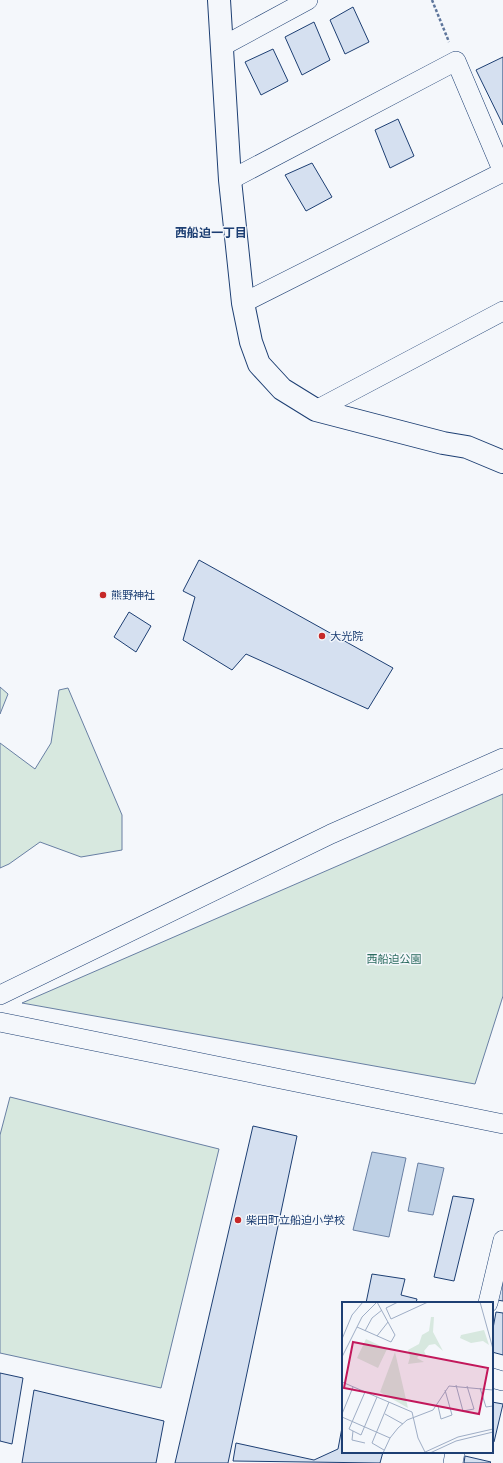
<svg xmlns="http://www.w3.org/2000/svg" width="503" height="1463" viewBox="0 0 503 1463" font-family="Arial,'Noto Sans JP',sans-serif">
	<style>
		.green { fill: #d7e8df; stroke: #687fa3 }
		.water { fill: #bed0e5; stroke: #687fa3 }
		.building { fill: #d5e0f0; stroke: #1d3f73 }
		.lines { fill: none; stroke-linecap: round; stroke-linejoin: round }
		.street-casing { stroke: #1d3f73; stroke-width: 20 }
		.secondary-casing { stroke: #1d3f73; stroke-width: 24 }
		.path { stroke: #5e769c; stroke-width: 2.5; stroke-dasharray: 3 2; stroke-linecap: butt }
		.street { stroke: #f4f7fb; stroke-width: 19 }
		.secondary { stroke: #f4f7fb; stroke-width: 22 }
		.poi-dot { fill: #c62828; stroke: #f4f7fb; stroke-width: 1.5 }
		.labels { text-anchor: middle; stroke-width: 3; stroke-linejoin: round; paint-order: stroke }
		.poi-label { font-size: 11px; fill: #1d3f73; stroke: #f4f7fb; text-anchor: start }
		.park-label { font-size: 11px; fill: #2c6c60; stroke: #f4f7fb }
		.neighbourhood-label { font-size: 12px; font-weight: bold; fill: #1d3f73; stroke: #f4f7fb }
		.inset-road { fill: none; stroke: #9eadc5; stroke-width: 1 }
		.view { fill: #c2185b; fill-opacity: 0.15; stroke: #c2185b; stroke-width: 2 }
		.inset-edge { fill: none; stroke: #1d3f73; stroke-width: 2 }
	</style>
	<rect width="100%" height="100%" fill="#f4f7fb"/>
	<path class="green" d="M0,687L8,694L0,714Z
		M68,688L122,815V850L81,857L40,842L9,864L0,868V743L35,769L51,743L59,690Z
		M503,794V996L475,1084L22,1003Z
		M10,1097L219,1149L161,1388L0,1353V1135Z"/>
	<path class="water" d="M372,1152L406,1158L389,1237L353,1230Z
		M418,1163L444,1168L433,1215L408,1211Z"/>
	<path class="building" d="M353,7L369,42L345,54L330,20Z
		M314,22L330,60L302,75L285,37Z
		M273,49L288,81L261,95L245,62Z
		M503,57V125L476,70Z
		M398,119L414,156L390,168L375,130Z
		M312,163L332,197L306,211L285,175Z
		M199,560L393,668L368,709L246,654L232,670L183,640L195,597L183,591Z
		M129,612L151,626L136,652L114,637Z
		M253,1126L297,1136L228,1463H175Z
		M453,1196L474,1199L454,1281L434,1277Z
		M372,1274L405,1279L401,1295L417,1299L416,1303H366Z
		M503,1275V1301L497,1300Z
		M496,1312L503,1313V1355L492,1352V1334Z
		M0,1373L23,1378L12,1444L0,1441Z
		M34,1390L164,1421L156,1463H22Z
		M492,1402L503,1404L494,1442H492Z
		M343,1422V1452H383L380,1463L233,1461L236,1443L314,1460L338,1449Z
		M465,1456L491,1462L490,1463H464Z"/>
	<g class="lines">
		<g class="street-casing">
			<path id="street" d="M223,46L308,0
				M230,180L456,61L503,172
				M243,303L503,172
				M316,410L503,311
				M0,995L331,834L503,758
				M0,1022L503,1124
				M488,1303L503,1240
				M492,1378L503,1381
				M453,1463L455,1452"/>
		</g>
		<g class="secondary-casing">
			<path id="secondary" d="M219,0L230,180L243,303L251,342L259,364L282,389L316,410L443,443L467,447L503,462"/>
		</g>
		<path class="path" d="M432,0L449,42"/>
		<use href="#street" class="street"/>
		<use href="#secondary" class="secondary"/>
	</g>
	<g class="poi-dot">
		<circle cx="103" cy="595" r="4"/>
		<circle cx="322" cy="636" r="4"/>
		<circle cx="238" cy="1220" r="4"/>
	</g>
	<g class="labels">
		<g class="poi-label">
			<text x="111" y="599">熊野神社</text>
			<text x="330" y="640">大光院</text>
			<text x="246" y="1224">柴田町立船迫小学校</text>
		</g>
		<g class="park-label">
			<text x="394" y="963">西船迫公園</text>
		</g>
		<g class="neighbourhood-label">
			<text x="211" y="237">西船迫一丁目</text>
		</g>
	</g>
	<g transform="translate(342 1302)">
		<rect width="151" height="151" fill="#f4f7fb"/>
		<path d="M89,15H92L91,30L101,49L93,42L87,43L82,49L84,53L78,52L75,56L82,60L66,62L68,55L66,48L77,42L80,33L87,29ZM142,28L147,43L141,39L129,41L118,36L119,33ZM24,37L45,47L36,66L15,56ZM53,50L66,106L38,90Z" fill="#d7e8df"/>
		<path class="inset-road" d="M56,0L44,6L49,17L86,0M138,0L151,47M15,25L49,40L53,33L35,0M23,29L30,16L40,8M35,34L46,20M0,37L10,13L21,0M0,55L20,15L35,0M0,80L70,110L76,136L83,150M114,83L121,109L132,107L125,84M138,86L144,105L151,104M23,90L7,127L19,133L35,95M96,104L99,117L110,113L103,88M0,112L11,85M43,112L61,122M0,115L48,136M11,129L10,138L23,141M42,148L30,141L47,100M41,151L48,136L56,126L65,118L91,108L107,84L151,88M81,151L116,135L151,127M88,151L114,139L151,130"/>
		<path class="view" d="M11,40L146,66L137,112L2,86Z"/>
		<rect width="151" height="151" class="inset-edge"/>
	</g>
</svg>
